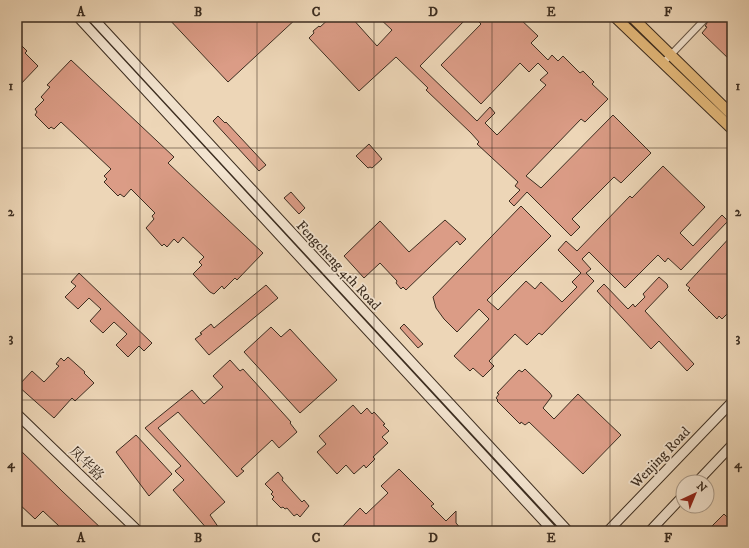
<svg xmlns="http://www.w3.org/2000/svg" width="749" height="548" viewBox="0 0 749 548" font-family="'IM FELL DW Pica','Noto Serif SC',serif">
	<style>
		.building { fill: #db9c86; stroke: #3c2d20 }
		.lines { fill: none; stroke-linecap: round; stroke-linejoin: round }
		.street-casing { stroke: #685746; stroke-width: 8 }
		.secondary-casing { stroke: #3c2d20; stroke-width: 11 }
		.primary-casing { stroke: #3c2d20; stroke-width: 12 }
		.street { stroke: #f3e4d0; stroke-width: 6 }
		.secondary { stroke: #f3e4d0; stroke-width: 9 }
		.primary { stroke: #e6bb7c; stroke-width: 10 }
		.grid { fill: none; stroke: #3c2d20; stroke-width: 1; stroke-opacity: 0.55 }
		.labels { text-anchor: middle; stroke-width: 3.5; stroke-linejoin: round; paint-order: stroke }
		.street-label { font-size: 14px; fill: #3c2d20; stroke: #f3e4d0 }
		.neatline { fill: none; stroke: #3c2d20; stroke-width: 1.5 }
		.grid-label { font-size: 13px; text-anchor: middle; font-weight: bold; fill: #3c2d20 }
	</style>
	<rect width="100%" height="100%" fill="#edd6b7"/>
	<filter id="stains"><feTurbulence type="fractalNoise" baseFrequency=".005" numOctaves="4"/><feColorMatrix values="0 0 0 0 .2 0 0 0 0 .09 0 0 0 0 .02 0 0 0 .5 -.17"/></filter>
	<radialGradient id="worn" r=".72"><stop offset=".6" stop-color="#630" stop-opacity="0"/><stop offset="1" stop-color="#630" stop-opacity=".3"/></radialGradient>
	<path class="building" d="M167,17H298L228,82Z
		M331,17H351L377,46L392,30L378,17H468L420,66L477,121L490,107L495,113L485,123L497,135L546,85L540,80L548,73L538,63L529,72L520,63L481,104L441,65L481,24L474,17H518L538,36L531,43L548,60L552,55L558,61L563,56L580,73L583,71L594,82L592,84L608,99L585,122L581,119L526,176L541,188L613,115L651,153L621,183L614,177L572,219L580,227L571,236L527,192L514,206L509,201L520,190L515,186L518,182L477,144L479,142L471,133L426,90L428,88L396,57L359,91L309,38L314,33L313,31L319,26L320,27Z
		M711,17H732V62L702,33L707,27L705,26Z
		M17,41L27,51L25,53L38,66L17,88Z
		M71,60L174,157L168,163L263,253L237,280L235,278L224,289L222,286L214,294L210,292L193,274L202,265L199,262L204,257L183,237L178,243L174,239L167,247L164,244L162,246L146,228L154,219L152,216L155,213L131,189L124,197L120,194L118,196L104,182L107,179L104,176L111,169L61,122L54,129L51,127L49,129L35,115L37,112L35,109L44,100L41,97L50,87L47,85Z
		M218,116L225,123L226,122L266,165L259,171L213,121Z
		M369,144L382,159L372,168L370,167L368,168L356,156Z
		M663,166L705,207L680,233L693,246L722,215L728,221L681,270L668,258L665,262L658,255L625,288L589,252L582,259L591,269L586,273L594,281L542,335L539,333L527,345L515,334L489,361L494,366L483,377L473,368L470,371L454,356L489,319L479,309L457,332L444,319L436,308L433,297L521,206L551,236L487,300L498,310L526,281L535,289L541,282L562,302L577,287L572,282L581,273L558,250L566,241L577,251L630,196L632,198Z
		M291,192L305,208L299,214L284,198Z
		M445,220L466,239L460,245L457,241L406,290L403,287L401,289L396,283L397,281L380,263L364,278L344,256L380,221L409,252Z
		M732,235V309L722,319L719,316L717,319L688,290L690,288L686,285Z
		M79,273L152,343L144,351L139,346L128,357L116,345L127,334L114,322L103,333L90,321L101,309L89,298L78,309L65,297L76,286L71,282Z
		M659,277L667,284L668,287L645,311L694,364L687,371L659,341L651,349L597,291L604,284L628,309L633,304L635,307L645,297L643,294Z
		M266,285L278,298L209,355L195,339L202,334L200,333L211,324L214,328Z
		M404,324L423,344L418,348L400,328Z
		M271,327L281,337L290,329L337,380L300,413L244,352Z
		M68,357L85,372L84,373L94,383L75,401L72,398L54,418L18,386L32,371L44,382L59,366L56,364L61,358L64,361Z
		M230,360L240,371L243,369L291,422L290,423L297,432L279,448L272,440L241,469L244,471L237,477L178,412L158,428L225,502L210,515L221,531H209L173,490L184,480L175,471L181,466L145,428L192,390L204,404L223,387L213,376Z
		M525,369L550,393L552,396L543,408L554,419L578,394L621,435L583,474L529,422L525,425L521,422L520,424L497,401L498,400L496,398L499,394L497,393L519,370L522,372Z
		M353,405L361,414L367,408L372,414L374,412L385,424L383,425L389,431L382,437L388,443L373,457L375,459L366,468L364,465L354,474L346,465L337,474L317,452L326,444L319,436Z
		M136,435L172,474L149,496L116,452Z
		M17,447L62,491L104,531H54L59,526L43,511L35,519L17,502Z
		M399,469L434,504L431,506L446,521L456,511V523L463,531H348L343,526L360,508L366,514L388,493L381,486Z
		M278,472L283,478L282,480L302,502L304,500L309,506L300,517L297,514L294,516L287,508L285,509L283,507L281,508L272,499L274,497L271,494L273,492L265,484Z
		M724,514L732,522V531H707Z"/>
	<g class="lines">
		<g class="street-casing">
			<path id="street" d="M663,63L707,17"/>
		</g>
		<g class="secondary-casing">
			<path id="secondary" d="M78,17L553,531
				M92,17L568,531
				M17,414L138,531
				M697,482L732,445
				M608,531L732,402
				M650,531L683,496"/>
		</g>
		<g class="primary-casing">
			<path id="primary" d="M615,17L732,129
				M632,17L732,115"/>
		</g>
		<use href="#street" class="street"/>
		<use href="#secondary" class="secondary"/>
		<use href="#primary" class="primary"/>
	</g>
	<path class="grid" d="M140,17V531M257,17V531M374,17V531M492,17V531M610,17V531M17,148H732M17,274H732M17,400H732"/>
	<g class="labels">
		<g class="street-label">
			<text transform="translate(339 265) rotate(47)" y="5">Fengcheng 4th Road</text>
			<text transform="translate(660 457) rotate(-46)" y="5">Wenjing Road</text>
			<text transform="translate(87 463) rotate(44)" y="5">凤华路</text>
		</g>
	</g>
	<rect width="749" height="548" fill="none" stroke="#edd6b7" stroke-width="44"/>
	<g transform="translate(695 494) rotate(44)"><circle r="19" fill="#f3e4d0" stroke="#aa9b8a"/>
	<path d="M0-3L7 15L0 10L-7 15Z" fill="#8f2418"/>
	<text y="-6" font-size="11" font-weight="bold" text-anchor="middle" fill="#3c2d20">N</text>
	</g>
	<rect x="22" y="22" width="705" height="504" class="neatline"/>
	<g class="grid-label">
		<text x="81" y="16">A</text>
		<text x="198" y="16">B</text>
		<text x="316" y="16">C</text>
		<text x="433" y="16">D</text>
		<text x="551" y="16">E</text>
		<text x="668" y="16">F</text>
		<text x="11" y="90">1</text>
		<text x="738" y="90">1</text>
		<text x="11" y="216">2</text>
		<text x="738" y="216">2</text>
		<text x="11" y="342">3</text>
		<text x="738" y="342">3</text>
		<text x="11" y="468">4</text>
		<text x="738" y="468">4</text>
		<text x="81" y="542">A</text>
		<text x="198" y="542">B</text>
		<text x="316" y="542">C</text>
		<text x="433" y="542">D</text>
		<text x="551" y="542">E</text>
		<text x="668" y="542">F</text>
	</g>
	<rect width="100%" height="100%" filter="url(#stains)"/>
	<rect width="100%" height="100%" fill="url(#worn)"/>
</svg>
